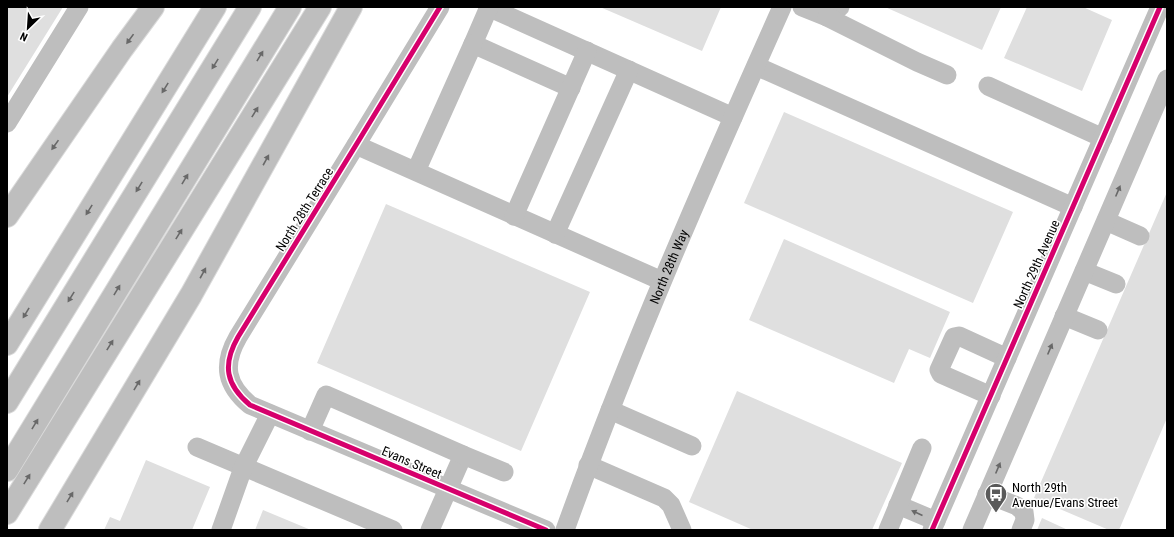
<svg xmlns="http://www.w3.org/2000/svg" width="1174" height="537" viewBox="0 0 1174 537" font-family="'Roboto Condensed',sans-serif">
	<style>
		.building { fill: #dfdfdf }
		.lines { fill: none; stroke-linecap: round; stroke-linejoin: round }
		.highway-casing { stroke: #dbdbdb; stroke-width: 24 }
		.minor { stroke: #bebebe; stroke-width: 19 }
		.highway { stroke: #bebebe; stroke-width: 22 }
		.cycleway-casing { stroke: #fff; stroke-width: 8 }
		.cycleway { stroke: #d6006c; stroke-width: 5 }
		.oneway { fill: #686868 }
		.labels { text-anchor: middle; stroke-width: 3; stroke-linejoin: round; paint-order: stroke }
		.street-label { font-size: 13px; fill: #000; stroke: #fff }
		.poi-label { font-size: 13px; fill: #000; stroke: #fff; text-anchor: start }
	</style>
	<rect width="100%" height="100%" fill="#fff"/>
	<path class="building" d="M7,7H63L7,97Z
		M600,7H721L702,51Z
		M885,7H1001L982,50Z
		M1027,7H1083L1112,20L1082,91L1004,58Z
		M784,112L1013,212L973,303L744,203Z
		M1167,192V418L1119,530H1109L1034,498Z
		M386,204L590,292L521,451L317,363Z
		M784,239L950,312L930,358L909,349L894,383L749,320Z
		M737,391L902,463L872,530H753L689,502Z
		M146,460L210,487L192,530H104L110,517L120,521Z
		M263,510L311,530H255Z
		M1042,518L1068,530H1037Z"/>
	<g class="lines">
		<g class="highway-casing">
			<path id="highway" d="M7,216L122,49L153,7
				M7,344L215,7
				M7,402L250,7
				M7,470L290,7
				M7,513L320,7
				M50,530L191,295L351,7"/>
		</g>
		<g class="minor">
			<path d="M440,7L356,145L238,337C222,365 226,385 250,405L546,530"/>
			<path d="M488,7L733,117"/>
			<path d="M489,7L473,44L571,88"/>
			<path d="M802,7L827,17L840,7"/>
			<path d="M827,17L917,62L947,75"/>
			<path d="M756,66L1073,207"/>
			<path d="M988,86L1103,138"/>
			<path d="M7,123L79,7"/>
			<path d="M356,145L662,281"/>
			<path d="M416,171L473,44"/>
			<path d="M514,216L587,51"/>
			<path d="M1106,221L1140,236"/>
			<path d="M555,234L629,70"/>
			<path d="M1084,271L1116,284"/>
			<path d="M1064,316L1098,330"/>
			<path d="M991,396L941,374L939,370L954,337L959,336L1007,358"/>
			<path d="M610,410L692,446"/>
			<path d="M310,431L326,395L463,455L430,530"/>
			<path d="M197,447L393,530"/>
			<path d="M463,455L504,472"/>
			<path d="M588,465L664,498L671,505L682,530"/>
			<path d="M987,494L1017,506L1024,512L1025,520L1021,530"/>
			<path d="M898,505L936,521"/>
			<path d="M221,530L243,468L270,414"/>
			<path id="s1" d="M565,530C629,352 705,179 782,7"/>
			<path d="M888,530L922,448"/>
			<path d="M932,530L1160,7"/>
			<path d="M972,530L1167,79"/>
		</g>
		<use href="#highway" class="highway"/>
		<g class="cycleway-casing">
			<path id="cycleway" d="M440,7L356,145L238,337C222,365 226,385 250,405L546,530
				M932,530L1160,7"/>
		</g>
		<use href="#cycleway" class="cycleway"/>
	</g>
	<defs><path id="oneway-solid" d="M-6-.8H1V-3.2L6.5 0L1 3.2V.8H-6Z"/></defs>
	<g class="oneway">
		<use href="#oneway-solid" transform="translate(130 39) rotate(126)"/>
		<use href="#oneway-solid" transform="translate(260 56) rotate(-59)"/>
		<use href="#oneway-solid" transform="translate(215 64) rotate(122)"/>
		<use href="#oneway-solid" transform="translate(165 88) rotate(122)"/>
		<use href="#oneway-solid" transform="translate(255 112) rotate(-58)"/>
		<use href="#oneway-solid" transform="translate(55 145) rotate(125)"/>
		<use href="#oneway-solid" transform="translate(266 160) rotate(-61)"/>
		<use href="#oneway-solid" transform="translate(185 179) rotate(-59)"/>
		<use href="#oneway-solid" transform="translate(139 187) rotate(122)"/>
		<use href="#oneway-solid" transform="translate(1118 191) rotate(-67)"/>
		<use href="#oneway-solid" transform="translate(89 210) rotate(122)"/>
		<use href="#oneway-solid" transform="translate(179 234) rotate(-58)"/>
		<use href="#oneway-solid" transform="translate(203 273) rotate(-61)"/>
		<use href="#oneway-solid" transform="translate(117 290) rotate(-59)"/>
		<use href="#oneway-solid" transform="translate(71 297) rotate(122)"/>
		<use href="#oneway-solid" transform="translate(26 313) rotate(121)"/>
		<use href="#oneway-solid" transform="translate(110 345) rotate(-58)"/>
		<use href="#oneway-solid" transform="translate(1050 349) rotate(-67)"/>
		<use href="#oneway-solid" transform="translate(137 385) rotate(-59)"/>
		<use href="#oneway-solid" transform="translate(35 424) rotate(-59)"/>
		<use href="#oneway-solid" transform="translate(998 468) rotate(-67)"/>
		<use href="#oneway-solid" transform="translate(27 479) rotate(-58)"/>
		<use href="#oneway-solid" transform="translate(70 497) rotate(-59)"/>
		<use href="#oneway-solid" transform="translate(917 513) rotate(-156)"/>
	</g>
	<defs>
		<g id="bus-pin" transform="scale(1.15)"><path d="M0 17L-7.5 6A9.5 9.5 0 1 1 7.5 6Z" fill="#595959" stroke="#fff"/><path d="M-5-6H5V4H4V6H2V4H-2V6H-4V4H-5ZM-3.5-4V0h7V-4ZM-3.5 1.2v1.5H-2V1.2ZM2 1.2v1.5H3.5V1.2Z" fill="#fff"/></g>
	</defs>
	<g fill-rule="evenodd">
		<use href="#bus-pin" x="996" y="494"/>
	</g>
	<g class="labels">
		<g class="street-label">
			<text transform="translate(304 209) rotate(-58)" y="5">North 28th Terrace</text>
			<text transform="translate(1036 264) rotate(-66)" y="5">North 29th Avenue</text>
			<text dy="5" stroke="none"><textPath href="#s1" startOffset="283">North 28th Way</textPath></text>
			<text transform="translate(412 462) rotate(23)" y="5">Evans Street</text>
		</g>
		<g class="poi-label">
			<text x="1012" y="492">North 29th<tspan x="1012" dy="15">Avenue/Evans Street</tspan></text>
		</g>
	</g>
	<rect width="1174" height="537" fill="none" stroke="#000000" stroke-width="16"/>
	<g transform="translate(28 28) rotate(205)" stroke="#ffffff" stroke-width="3" paint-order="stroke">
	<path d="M0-3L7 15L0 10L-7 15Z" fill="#000000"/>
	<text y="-6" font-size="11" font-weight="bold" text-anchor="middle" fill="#000000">N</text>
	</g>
</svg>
